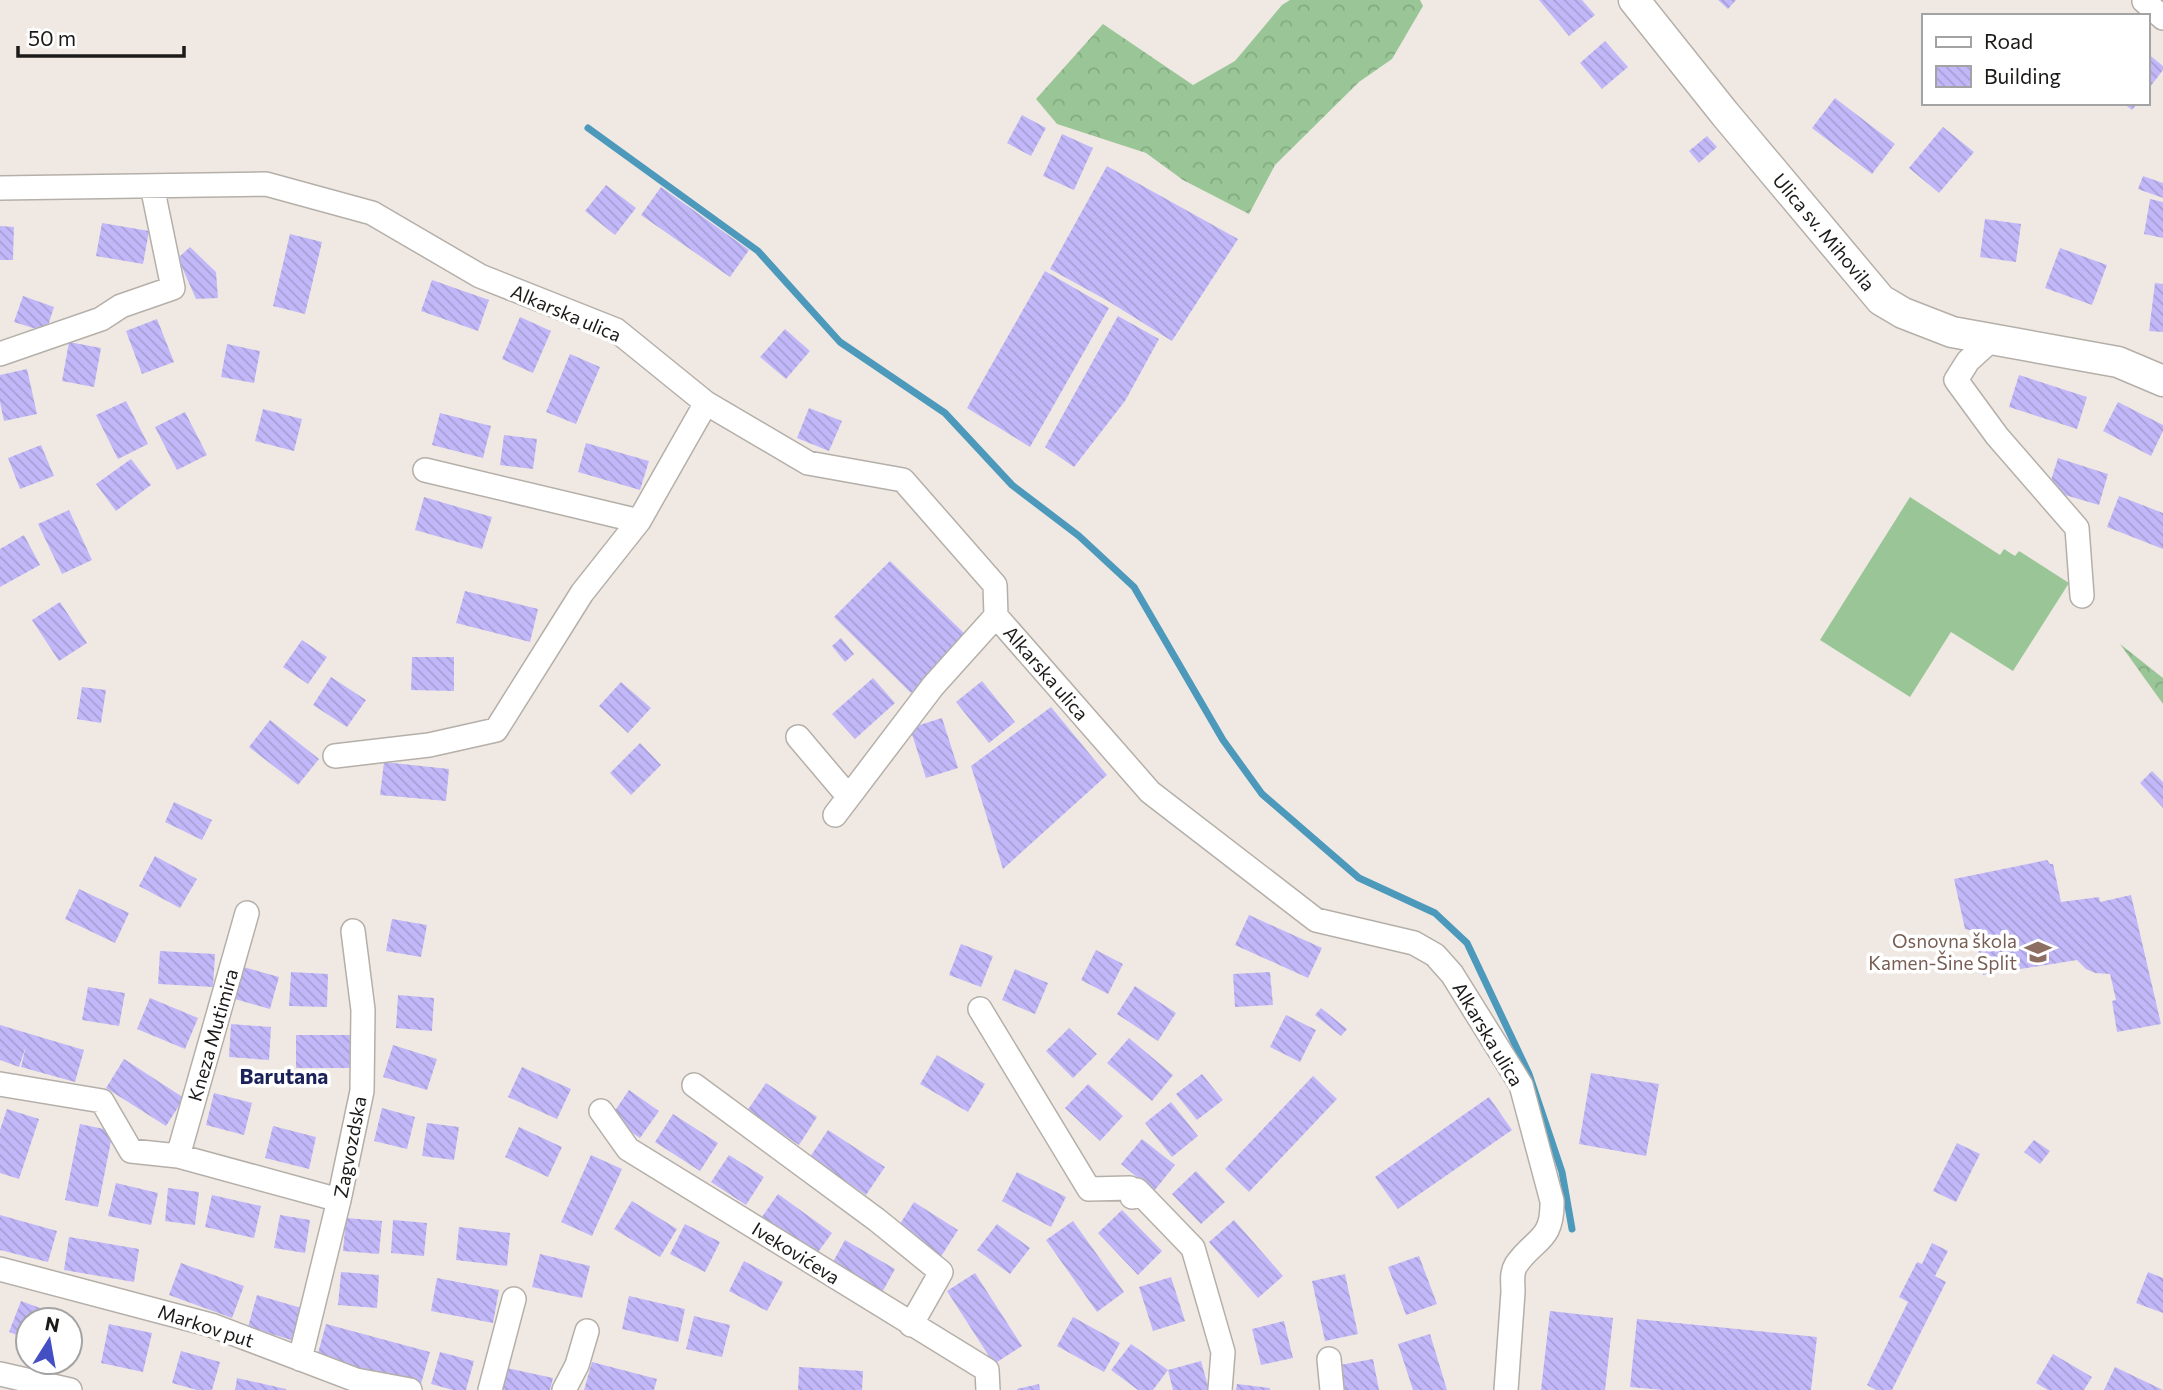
<svg xmlns="http://www.w3.org/2000/svg" width="2163" height="1390" viewBox="0 0 2163 1390" font-family="Commissioner,sans-serif">
	<style>
		.forest { fill: url(#forest-crowns) }
		.garden { fill: #9ac697 }
		.lines { fill: none; stroke-linecap: round; stroke-linejoin: round }
		.stream { stroke: #4c99bb; stroke-width: 7 }
		.building { fill: url(#building-back-hatch) }
		.minor-casing { stroke: #b5afa9; stroke-width: 26 }
		.tertiary-casing { stroke: #b5afa9; stroke-width: 33 }
		.minor { stroke: #fff; stroke-width: 23 }
		.tertiary { stroke: #fff; stroke-width: 30 }
		.labels { text-anchor: middle; stroke-width: 7; stroke-linejoin: round; paint-order: stroke }
		.street-label { font-size: 19px; fill: #1c1a18; stroke: #fff }
		.education-label { font-size: 19px; fill: #785e54; stroke: #fff; text-anchor: end }
		.neighbourhood-label { font-size: 21px; font-weight: bold; fill: #1b2159; stroke: #fff }
	</style>
	<defs>
		<pattern id="forest-crowns" width="20" height="18" patternUnits="userSpaceOnUse" patternTransform="scale(1.75)"><rect width="20" height="18" fill="#9ac697"/><path d="M2 6a3 3 0 1 1 6 0M12 15a3 3 0 1 1 6 0" fill="none" stroke="#84aa81"/></pattern>
		<pattern id="building-back-hatch" width="6" height="6" patternUnits="userSpaceOnUse" patternTransform="scale(1.75)"><rect width="6" height="6" fill="#c2b8f9"/><path d="M-1 5l2 2M0 0l6 6M5-1l2 2" fill="none" stroke="#a69ed5"/></pattern>
	</defs>
	<rect width="100%" height="100%" fill="#f0e9e3"/>
	<path class="forest" d="M1290,0H1420L1423,6L1392,59L1359,82L1275,165L1249,214L1183,180L1146,153L1057,124L1036,99L1103,24L1193,85L1235,61L1282,5Z
		M2120,644L2163,678V704Z"/>
	<path class="garden" d="M1910,497L2000,555L2004,549L2015,556L2019,551L2069,583L2013,671L1951,632L1910,697L1820,640Z"/>
	<g class="lines">
		<path class="stream" d="M588,128L758,251L840,342L945,413L1012,485L1079,536L1134,587L1223,740L1262,794L1359,878L1435,913L1467,943L1529,1074L1562,1172L1572,1229"/>
	</g>
	<path class="building" d="M1539,0H1582L1595,15L1569,36Z
		M1718,0H1736L1728,9Z
		M1605,41L1628,67L1602,89L1580,63Z
		M2147,53L2163,66V70L2147,91Z
		M1835,98L1895,144L1872,174L1812,128Z
		M2123,103H2138L2132,110Z
		M1022,115L1046,128L1031,156L1007,143Z
		M1943,127L1974,152L1939,193L1909,168Z
		M1062,134L1093,148L1074,190L1043,176Z
		M1707,136L1717,147L1699,163L1689,151Z
		M1107,166L1238,239L1172,341L1108,301L1050,269Z
		M2143,176L2163,183V198L2138,189Z
		M606,185L636,208L615,235L585,211Z
		M661,187L749,250L730,277L641,215Z
		M2150,199L2163,202V238L2144,234Z
		M1985,219L2021,224L2016,262L1980,257Z
		M102,223L149,231L143,264L96,256Z
		M0,226L14,227L13,260H0Z
		M290,234L322,242L305,314L273,306Z
		M190,247L216,272L218,298L196,299L178,258Z
		M2060,248L2107,265L2092,305L2045,288Z
		M1045,271L1109,308L1030,447L967,408Z
		M432,280L489,300L478,331L421,311Z
		M2155,283L2163,284V332L2149,331Z
		M23,296L54,307L46,332L14,322Z
		M1118,316L1159,339L1125,401L1074,467L1045,447Z
		M520,317L551,331L533,373L502,359Z
		M157,319L174,362L142,374L126,331Z
		M785,329L810,351L786,379L760,357Z
		M69,342L101,348L94,387L62,381Z
		M227,344L260,351L254,383L221,377Z
		M570,354L600,367L576,424L546,412Z
		M27,369L37,414L4,421L0,402V375Z
		M2019,375L2087,397L2077,429L2009,407Z
		M126,401L148,444L118,459L96,415Z
		M2118,402L2163,425V431L2151,456L2103,431Z
		M809,408L842,421L829,451L797,438Z
		M263,409L302,419L294,451L255,441Z
		M185,412L207,455L177,470L155,427Z
		M440,413L491,426L483,458L432,445Z
		M504,435L537,439L533,469L500,465Z
		M586,443L649,461L640,490L578,472Z
		M41,445L54,476L20,489L8,458Z
		M2058,458L2108,474L2099,505L2048,490Z
		M131,459L151,485L116,511L96,484Z
		M2119,496L2163,513V549L2107,527Z
		M424,497L492,517L482,549L415,530Z
		M69,510L92,560L62,574L38,524Z
		M24,535L40,565L0,587V549Z
		M890,561L967,636L911,693L834,617Z
		M465,591L538,609L530,642L456,623Z
		M60,602L87,643L59,661L32,620Z
		M841,638L854,654L845,662L832,646Z
		M302,640L327,657L308,684L283,667Z
		M412,657H454V691L411,690Z
		M331,677L366,700L347,727L313,705Z
		M873,678L895,703L855,739L832,714Z
		M982,681L1015,722L989,743L956,702Z
		M621,682L651,708L628,733L599,706Z
		M82,687L106,690L101,723L77,719Z
		M1051,707L1107,775L1003,869L971,766Z
		M942,718L958,768L926,778L910,728Z
		M270,720L319,759L298,785L249,747Z
		M640,743L661,765L631,795L610,773Z
		M384,762L449,769L446,801L380,795Z
		M2152,771L2163,782V808L2140,783Z
		M174,802L212,820L202,840L165,822Z
		M155,856L197,879L180,908L139,886Z
		M2047,860L2050,864H2053L2061,902L2099,897L2100,902L2131,895L2161,1024L2117,1032L2112,1001L2116,1000L2110,974L2095,973L2086,969L2077,960L1983,975L1974,931L1965,929L1954,879Z
		M79,889L129,913L115,943L65,919Z
		M1249,915L1322,948L1308,978L1235,945Z
		M392,919L427,925L421,957L386,951Z
		M961,944L993,956L981,987L949,975Z
		M1096,950L1123,964L1108,994L1081,980Z
		M160,951L215,954L213,987L158,984Z
		M240,966L279,977L270,1009L231,998Z
		M1015,969L1048,983L1035,1014L1002,1000Z
		M291,972L328,974L327,1007L289,1006Z
		M1270,972L1273,1005L1235,1007L1233,974Z
		M1135,986L1176,1013L1158,1041L1117,1014Z
		M88,987L125,993L119,1026L82,1020Z
		M398,995L434,998L432,1031L396,1028Z
		M150,998L198,1018L185,1049L137,1029Z
		M1321,1008L1347,1029L1341,1036L1315,1015Z
		M1286,1015L1316,1030L1300,1062L1270,1047Z
		M231,1024L271,1027L269,1060L229,1057Z
		M0,1025L84,1050L75,1082L21,1067L26,1046L19,1067L0,1060Z
		M1069,1028L1097,1054L1073,1078L1046,1051Z
		M296,1035H351V1068H296Z
		M1129,1038L1173,1075L1152,1101L1107,1063Z
		M393,1045L437,1059L427,1090L383,1077Z
		M937,1055L985,1084L968,1112L920,1084Z
		M124,1059L184,1098L166,1126L106,1088Z
		M522,1067L571,1089L557,1119L508,1097Z
		M1591,1073L1659,1084L1646,1156L1579,1144Z
		M1202,1074L1223,1100L1197,1120L1176,1094Z
		M1313,1076L1337,1099L1249,1192L1225,1169Z
		M766,1083L817,1117L799,1145L747,1111Z
		M1088,1084L1123,1116L1100,1141L1065,1108Z
		M629,1090L659,1111L640,1138L610,1118Z
		M214,1093L252,1103L244,1135L206,1125Z
		M1489,1097L1512,1130L1398,1209L1375,1177Z
		M1171,1102L1198,1136L1172,1157L1145,1123Z
		M382,1108L415,1117L407,1149L374,1141Z
		M7,1109L39,1119L19,1179L0,1173V1130Z
		M673,1114L718,1143L700,1171L655,1142Z
		M427,1123L459,1127L454,1160L422,1156Z
		M80,1124L113,1131L98,1207L65,1200Z
		M273,1126L316,1137L309,1169L265,1158Z
		M519,1127L562,1147L548,1177L505,1157Z
		M828,1130L885,1167L866,1195L810,1157Z
		M1142,1139L1175,1165L1154,1191L1121,1164Z
		M2034,1140L2050,1151L2040,1164L2024,1152Z
		M1957,1143L1980,1154L1956,1202L1933,1191Z
		M591,1155L622,1169L592,1236L561,1222Z
		M729,1155L764,1177L746,1205L711,1182Z
		M1196,1171L1225,1202L1201,1224L1172,1194Z
		M1017,1172L1066,1197L1051,1227L1002,1201Z
		M116,1183L158,1193L151,1225L108,1216Z
		M168,1188L199,1192L195,1225L165,1221Z
		M778,1194L832,1233L813,1259L759,1221Z
		M212,1195L261,1206L254,1238L205,1227Z
		M632,1201L677,1229L660,1257L614,1229Z
		M914,1202L958,1230L940,1258L896,1230Z
		M1122,1210L1162,1251L1138,1275L1098,1233Z
		M0,1215L57,1231L48,1262L0,1250Z
		M280,1215L310,1220L305,1253L274,1248Z
		M346,1218L382,1221L379,1254L343,1251Z
		M393,1220L427,1223L424,1256L391,1253Z
		M1234,1220L1283,1276L1258,1298L1209,1242Z
		M1073,1221L1124,1292L1097,1312L1046,1240Z
		M685,1224L720,1242L705,1272L670,1254Z
		M997,1224L1030,1248L1010,1274L977,1250Z
		M459,1227L510,1233L507,1266L456,1260Z
		M69,1237L139,1249L134,1282L64,1270Z
		M845,1240L895,1269L879,1298L829,1269Z
		M1932,1243L1948,1251L1935,1276L1946,1282L1892,1390H1876L1867,1385L1908,1302L1899,1297L1917,1262L1922,1264Z
		M540,1254L590,1266L582,1298L532,1287Z
		M1419,1256L1437,1304L1406,1315L1388,1267Z
		M744,1261L783,1282L767,1311L729,1291Z
		M181,1263L244,1286L232,1318L169,1295Z
		M341,1272L379,1275L377,1308L338,1305Z
		M2148,1272L2163,1278V1313L2136,1303Z
		M975,1273L1022,1346L994,1364L947,1291Z
		M1345,1274L1358,1334L1325,1341L1312,1281Z
		M1171,1277L1185,1321L1153,1331L1139,1287Z
		M437,1278L499,1290L493,1323L431,1311Z
		M257,1295L308,1310L298,1342L248,1327Z
		M629,1296L685,1309L678,1342L622,1329Z
		M21,1301L73,1320H28V1339L9,1332Z
		M1550,1311L1613,1318L1605,1390H1541Z
		M694,1316L730,1325L722,1357L686,1349Z
		M1073,1317L1120,1343L1104,1372L1057,1346Z
		M1637,1319L1817,1337L1811,1390H1663L1630,1387Z
		M1284,1321L1293,1358L1261,1365L1252,1329Z
		M109,1324L152,1333L143,1372L101,1363Z
		M326,1324L430,1352L421,1384L317,1357Z
		M1430,1334L1447,1390H1413L1398,1344Z
		M1131,1344L1168,1370L1153,1390H1138L1111,1370Z
		M181,1351L220,1362L212,1390H197L172,1383Z
		M440,1352L474,1361L466,1390H453L431,1384Z
		M2053,1354L2092,1377L2084,1390H2048L2036,1383Z
		M1373,1359L1379,1390H1345L1340,1365Z
		M1201,1361L1209,1390H1173L1168,1370Z
		M592,1362L657,1379L654,1390H584Z
		M799,1367L863,1371L862,1390H798Z
		M2115,1367L2163,1390H2104Z
		M507,1368L553,1378L550,1390H502Z
		M237,1378L286,1389V1390H235Z
		M1039,1384L1040,1390H1017V1389Z
		M1237,1384L1270,1388V1390H1236Z"/>
	<g class="lines">
		<g class="minor-casing">
			<path id="minor" d="M2144,1L2163,18
				M0,188L266,184L372,213L480,276L616,330L706,403L808,463L903,480L995,585L996,616L1150,792L1316,920L1414,943L1435,955L1452,974L1521,1085L1552,1201C1553,1242 1534,1238 1516,1265C1511,1273 1513,1283 1513,1292L1506,1390
				M1990,341L1968,361L1956,380L1997,436L2077,528L2082,596
				M0,354L101,319L121,306L173,288L152,186
				M425,470L639,521
				M798,737L848,796
				M335,756L429,745L496,730L582,593L639,521L706,403
				M835,815L933,686L996,616
				M980,1009L1089,1189L1130,1188L1132,1197L1137,1190L1193,1248L1223,1352L1220,1390
				M0,1084L102,1101L131,1151L178,1156L339,1200
				M694,1085L877,1220L941,1272L911,1325
				M601,1111L628,1149L987,1370L988,1390
				M178,1156L247,913
				M0,1269L211,1325L356,1380L410,1390
				M300,1359L339,1200L362,1091L363,1010L353,931
				M1329,1359L1332,1390
				M0,1374L70,1390
				M490,1390L514,1299
				M564,1390L577,1365L587,1331"/>
		</g>
		<g class="tertiary-casing">
			<path id="tertiary" d="M1634,0L1725,114L1881,300L1903,313L1952,332L2118,362L2163,381"/>
		</g>
		<use href="#minor" class="minor"/>
		<use href="#tertiary" class="tertiary"/>
	</g>
	<defs>
		<g id="school-bare" transform="scale(2.1)"><path d="M0-5L7-2L0 1L-7-2ZM-4 1L0 2.5L4 1V4Q0 6-4 4Z" fill="#8d6e63" stroke="#fff" stroke-width="2.5" paint-order="stroke"/></g>
	</defs>
	<g fill-rule="evenodd">
		<use href="#school-bare" x="2038" y="952"/>
	</g>
	<g class="labels">
		<g class="street-label">
			<text transform="translate(1824 232) rotate(50)" y="7">Ulica sv. Mihovila</text>
			<text transform="translate(566 313) rotate(23)" y="7">Alkarska ulica</text>
			<text transform="translate(1046 673) rotate(49)" y="7">Alkarska ulica</text>
			<text transform="translate(1488 1034) rotate(59)" y="7">Alkarska ulica</text>
			<text transform="translate(213 1035) rotate(-74)" y="7">Kneza Mutimira</text>
			<text transform="translate(350 1147) rotate(-79)" y="7">Zagvozdska</text>
			<text transform="translate(796 1253) rotate(32)" y="7">Ivekovićeva</text>
			<text transform="translate(206 1326) rotate(18)" y="7">Markov put</text>
		</g>
		<g class="education-label">
			<text x="2017" y="948">Osnovna škola<tspan x="2017" dy="22">Kamen-Šine Split</tspan></text>
		</g>
		<g class="neighbourhood-label">
			<text x="284" y="1084">Barutana</text>
		</g>
	</g>
	<rect x="1922" y="14" width="228" height="91" fill="#ffffff" stroke="#a4a3a3" stroke-width="2"/>
	<rect x="1936" y="37" width="35" height="10" fill="#ffffff" stroke="#a4a3a3" stroke-width="2"/>
	<text x="1984" y="49" font-size="21" fill="#1c1a18">Road</text>
	<rect x="1936" y="66" width="35" height="21" fill="url(#building-back-hatch)" stroke="#a4a3a3" stroke-width="2"/>
	<text x="1984" y="84" font-size="21" fill="#1c1a18">Building</text>
	<g transform="translate(49 1341) rotate(11)"><circle r="33" fill="#ffffff" stroke="#a4a3a3" stroke-width="2"/>
	<path d="M0-5L12 26L0 18L-12 26Z" fill="#444fc4"/>
	<text y="-10" font-size="19" font-weight="bold" text-anchor="middle" fill="#1c1a18">N</text>
	</g>
	<path d="M18 46v10h166v-10" fill="none" stroke="#1c1a18" stroke-width="3.5"/>
	<text x="28" y="46" font-size="21" fill="#1c1a18" stroke="#ffffff" stroke-width="5" paint-order="stroke">50 m</text>
</svg>
